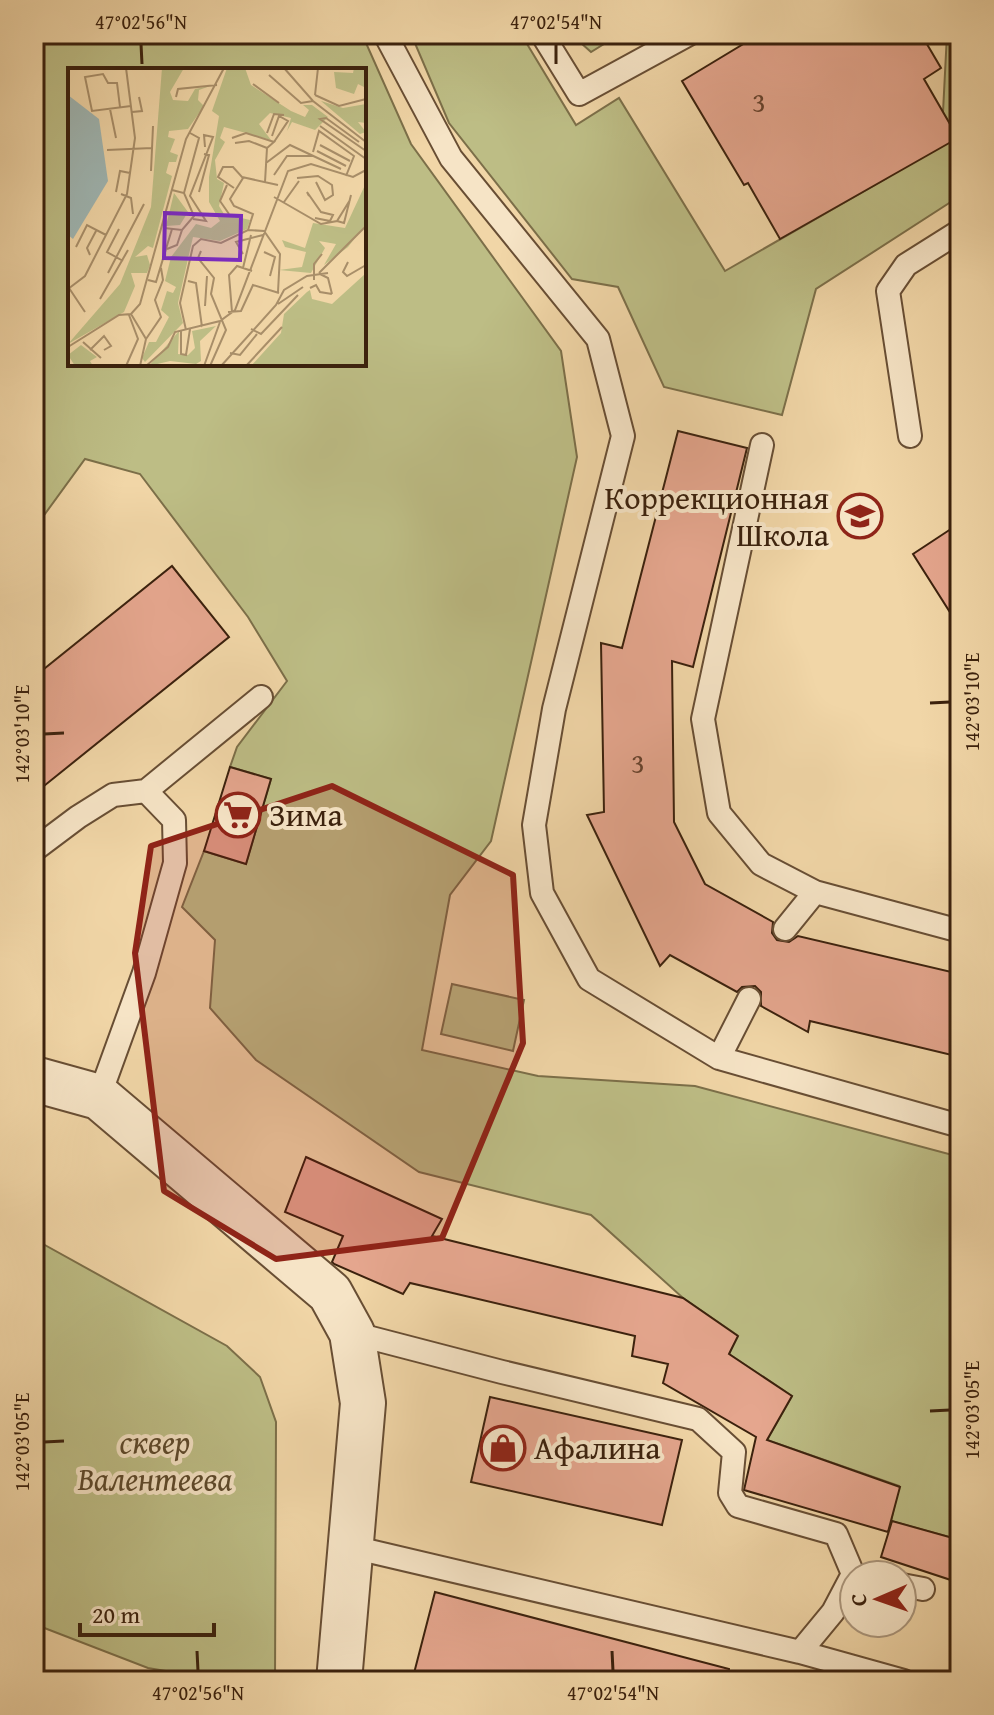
<svg xmlns="http://www.w3.org/2000/svg" width="994" height="1715" viewBox="0 0 994 1715" font-family="'Gentium Book Plus',serif">
	<style>
		.green { fill: #bdbd85; stroke: #7c6f49; stroke-width: 2; fill-rule: evenodd }
		.building { fill: #e5a68e; stroke: #3b210d; stroke-width: 2 }
		.lines { fill: none; stroke-linecap: round; stroke-linejoin: round }
		.service-casing { stroke: #684e34; stroke-width: 26 }
		.minor-casing { stroke: #684e34; stroke-width: 48 }
		.service { stroke: #f6e4c6; stroke-width: 22 }
		.minor { stroke: #f6e4c6; stroke-width: 44 }
		.marked { fill: #8f2418; fill-opacity: 0.2; stroke: #8f2418; stroke-width: 6; stroke-linejoin: round }
		.ticks { fill: none; stroke: #3b210d; stroke-width: 3 }
		.labels { text-anchor: middle; stroke-width: 8; stroke-linejoin: round; paint-order: stroke }
		.number-label { font-size: 28px; fill: #66422d }
		.poi-label { font-size: 32px; fill: #3b210d; stroke: #f6e4c6; text-anchor: start }
		.park-label { font-size: 32px; font-style: italic; fill: #5c482b; stroke: #f6e4c6 }
		.inset-road { fill: none; stroke: #a88e69; stroke-width: 2 }
		.view { fill: #7b2cbf; fill-opacity: 0.15; stroke: #7b2cbf; stroke-width: 4 }
		.inset-edge { fill: none; stroke: #3b210d; stroke-width: 4 }
		.neatline { fill: none; stroke: #3b210d; stroke-width: 3 }
		.ticks-label { font-size: 20px; text-anchor: middle; fill: #3b210d }
	</style>
	<rect width="100%" height="100%" fill="#f1d6a7"/>
	<filter id="stains"><feTurbulence type="fractalNoise" baseFrequency=".0025" numOctaves="4"/><feColorMatrix values="0 0 0 0 .2 0 0 0 0 .09 0 0 0 0 .02 0 0 0 .5 -.17"/></filter>
	<radialGradient id="worn" r=".72"><stop offset=".6" stop-color="#630" stop-opacity="0"/><stop offset="1" stop-color="#630" stop-opacity=".3"/></radialGradient>
	<path class="green" d="M34,34H362L411,144L561,351L577,457L491,841L450,895L422,1050L538,1076L695,1086L960,1157V1540L891,1521L899,1486L767,1440L792,1396L729,1354L737,1335L683,1298L591,1215L419,1172L256,1060L210,1008L215,940L182,907L204,851L246,864L271,779L230,767L237,747L287,681L248,617L140,474L85,459L34,529ZM70,70H364V364H70Z
		M411,34H521L576,125L619,98L725,271L887,178L943,112L947,34H960V196L816,289L782,415L664,387L618,287L572,279L449,123Z
		M571,34H620L591,52Z
		M452,984L524,1000L513,1051L441,1034Z
		M34,1239L227,1346L260,1377L276,1422L275,1681H224L148,1668L34,1624Z"/>
	<path class="building" d="M760,34H921L941,68L924,79L958,138L780,239L748,183L744,185L682,81Z
		M678,431L747,448L693,667L672,661L674,822L705,884L773,922L772,933L777,940L789,942L798,936L960,974V1057L810,1021L808,1032L761,1006V992L755,986L742,987L737,992L670,955L660,966L587,815L604,812L601,643L622,648Z
		M960,523V628L913,554Z
		M172,566L229,637L34,794V677Z
		M230,767L271,779L246,864L204,851Z
		M306,1157L442,1219L432,1236L683,1298L738,1336L729,1354L792,1396L767,1440L900,1487L888,1532L744,1490L756,1437L663,1383L668,1364L632,1356L635,1336L410,1283L403,1294L334,1264L332,1262L343,1236L285,1212Z
		M490,1397L682,1440L662,1525L471,1482Z
		M892,1521L960,1540V1583L881,1557Z
		M435,1592L729,1669L728,1681H412Z"/>
	<g class="lines">
		<g class="service-casing">
			<path id="service" d="M385,34L451,158L598,339L623,436L554,709L534,825L542,893L589,979L719,1058L960,1126
				M542,34L579,94L689,34
				M910,436L888,291L906,265L960,231
				M762,445L703,719L719,813L761,864L815,892L960,931
				M146,791L261,697
				M34,850L78,817L113,795L146,791L174,820L175,863L144,973L99,1097
				M785,929L815,892
				M719,1058L749,999
				M352,1333L502,1372L698,1419L734,1452L730,1493L738,1506L836,1534L853,1574L833,1612L800,1652
				M352,1547L800,1652L904,1681
				M902,1585L923,1589"/>
		</g>
		<g class="minor-casing">
			<path id="minor" d="M34,1079L99,1097L330,1293L352,1333L363,1403L339,1681"/>
		</g>
		<use href="#service" class="service"/>
		<use href="#minor" class="minor"/>
	</g>
	<path class="marked" d="M332,786L513,875L523,1043L442,1238L276,1259L164,1191L135,953L151,846Z"/>
	<path class="ticks" d="M141,44L142,64M556,44V64M930,703L950,702M44,734L64,733M930,1411L950,1410M44,1442L64,1441M197,1651L198,1671M612,1651L613,1671"/>
	<defs>
		<g id="school-ring" transform="scale(2.3)"><circle r="9.5" fill="#f6e4c6" stroke="#8f2418" stroke-width="1.5"/><path d="M0-5L7-2L0 1L-7-2ZM-4 1L0 2.5L4 1V4Q0 6-4 4Z" fill="#8f2418"/></g>
		<g id="supermarket-ring" transform="scale(2.3)"><circle r="9.5" fill="#f6e4c6" stroke="#8f2418" stroke-width="1.5"/><path d="M-6-5.5h2.5l.6 2H6L4.5 2H-2.5L-4.4-4H-6ZM-1.5 3.2a1.3 1.3 0 1 0 .1 0ZM3 3.2a1.3 1.3 0 1 0 .1 0Z" fill="#8f2418"/></g>
		<g id="shop-ring" transform="scale(2.3)"><circle r="9.5" fill="#f6e4c6" stroke="#8f2418" stroke-width="1.5"/><path d="M-5-2.5h2.3a2.7 3.5 0 0 1 5.4 0H5L5.5 6h-11ZM-1.5-2.5h3a1.5 2.3 0 0 0-3 0Z" fill="#8f2418"/></g>
	</defs>
	<g fill-rule="evenodd">
		<use href="#school-ring" x="860" y="516"/>
		<use href="#supermarket-ring" x="238" y="815"/>
		<use href="#shop-ring" x="503" y="1448"/>
	</g>
	<g class="labels">
		<g class="number-label">
			<text x="759" y="112">3</text>
			<text x="638" y="773">3</text>
		</g>
		<g class="poi-label">
			<text x="829" y="509" text-anchor="end">Коррекционная<tspan x="829" dy="37">Школа</tspan></text>
			<text x="269" y="826">Зима</text>
			<text x="534" y="1459">Афалина</text>
		</g>
		<g class="park-label">
			<text x="155" y="1453">сквер<tspan x="155" dy="37">Валентеева</tspan></text>
		</g>
	</g>
	<g transform="translate(68 68)">
		<rect width="298" height="298" fill="#f1d6a7"/>
		<path d="M94,0H116L102,24L105,32L120,33L127,21L142,18L131,22L130,32L136,38L120,61L101,63L100,69L107,71L102,84L110,87L108,94H101L98,105L104,108L85,180L80,178L67,189L79,187L82,197L79,205H63L67,218L56,244L0,276L52,216L83,139ZM159,0H177L183,17L223,43L237,49L241,42L235,37H244L260,49L247,62L224,54L219,63L223,50L202,45L191,56L203,72L156,59L152,70L157,74L147,92L149,111L156,115L151,138L156,146L182,152L179,161L152,173L125,169L110,235L115,255L77,294L74,290L81,274H88L101,249L93,242L99,223L105,225L108,219L97,213L103,189L128,156L143,160L152,153L141,134V109L151,48L144,43ZM286,0H298V20L290,16L286,26L268,20L266,4L285,5ZM253,33L275,40L298,36V55L290,54L298,64L292,66ZM298,115V156L280,179L256,197L268,176L251,173L257,180L243,205L211,202L234,199L238,184L217,179L214,172L237,180L245,155L277,160ZM106,125L120,144L112,157L98,158ZM298,198V298H183L213,265L216,246L239,224L242,222L244,231L264,236L297,206ZM148,258L132,273L133,293L128,296L102,293L81,298L111,263L110,286L120,287L127,280L124,263ZM13,277L29,289L22,293L25,298H7L0,287Z" fill="#bdbd85"/>
		<path d="M0,27L31,51L40,113L5,171L0,167Z" fill="#9fb6b3"/>
		<path class="inset-road" d="M216,0L245,33L298,74M201,7L233,35L245,33M185,16L211,35M247,27L271,38L298,31M247,27L250,0M108,29L110,21L149,17M52,39L49,15H40L35,6L17,9L24,43L63,38M42,41L48,70M64,44L74,43L71,29M252,58L298,91M199,65L206,46L216,47M204,68L211,48L220,53L206,74M164,70L178,65L206,74L199,80L197,114M291,74L258,50L252,51L298,83M167,75L181,73L199,80M252,77L282,93M39,82L84,80M249,83L278,98M245,84L251,63L286,88L278,108M198,95L222,77L273,101M83,103L85,58M206,107L219,88H246M174,109L210,117M229,110L250,108L264,117L265,127L257,132L248,114M159,117L152,133L161,146M166,120L150,109L155,99H165L175,110L162,131L166,138L185,146L180,162M48,124L52,103L62,105M131,124L141,87L136,86M116,125L131,70L122,65M53,126L63,130L65,146M241,128L239,124L253,144L265,147L262,153L247,150M206,129L253,156L269,153L282,132M216,134L231,113M125,151L138,153L122,128L145,69L136,67L137,79M269,153L276,155L283,127M96,160L114,162L126,148L116,125L104,122M51,161L39,184L55,193M8,179L19,157L38,167M99,181L109,177L114,162M133,183L130,190L146,210L143,226L158,262L142,298M196,184L207,189L202,208M175,186L168,174L195,167M22,187L19,180L28,163M280,194L275,204L279,208L298,197M175,200L183,167M40,205L76,136M251,205L298,158M252,206L260,210L264,226M80,212L88,214L104,161M246,212V196L254,186M120,213L128,215L134,259M1,220L17,244M242,220L248,217L252,224L264,226M0,221L17,208L59,126L67,70L58,0M32,231L60,182M210,236L235,219M137,238L139,208M160,244L173,243L185,217L211,225M164,244L161,207L169,198L184,203M63,246L78,271L72,298M183,261L193,266L230,227M113,262V286L118,287L122,261M118,262L112,235L125,178L133,171L153,175L180,162L196,163L212,186L210,224M78,271L93,249L87,232L95,212L93,200M15,274L33,290M0,279L51,247L63,246L72,236L118,71L156,0M22,282L36,268L43,278L36,282M162,285L172,287L189,266M58,298L70,271L61,247M78,298L100,279L107,264L152,253L167,242L220,103L243,96L285,109L298,102M136,298L152,254M153,298L208,237L216,222L239,208L260,205M178,298L214,259"/>
		<path class="view" d="M97,145L173,148L172,192L96,190Z"/>
		<rect width="298" height="298" class="inset-edge"/>
	</g>
	<rect width="994" height="1715" fill="none" stroke="#f1d6a7" stroke-width="88"/>
	<g transform="translate(878 1599) rotate(268)"><circle r="38" fill="#f6e4c6" stroke="#ab967c" stroke-width="2"/>
	<path d="M0-6L14 30L0 20L-14 30Z" fill="#8f2418"/>
	<text y="-12" font-size="22" font-weight="bold" text-anchor="middle" fill="#3b210d">С</text>
	</g>
	<path d="M80 1623v12h134v-12" fill="none" stroke="#3b210d" stroke-width="4"/>
	<text x="92" y="1623" font-size="24" fill="#3b210d" stroke="#f6e4c6" stroke-width="6" paint-order="stroke">20 m</text>
	<rect x="44" y="44" width="906" height="1627" class="neatline"/>
	<g class="ticks-label">
		<text x="141" y="29">47°02'56"N</text>
		<text x="556" y="29">47°02'54"N</text>
		<text transform="translate(972 702) rotate(-90)" y="7">142°03'10"E</text>
		<text transform="translate(22 734) rotate(-90)" y="7">142°03'10"E</text>
		<text transform="translate(972 1410) rotate(-90)" y="7">142°03'05"E</text>
		<text transform="translate(22 1442) rotate(-90)" y="7">142°03'05"E</text>
		<text x="198" y="1700">47°02'56"N</text>
		<text x="613" y="1700">47°02'54"N</text>
	</g>
	<rect width="100%" height="100%" filter="url(#stains)"/>
	<rect width="100%" height="100%" fill="url(#worn)"/>
</svg>
